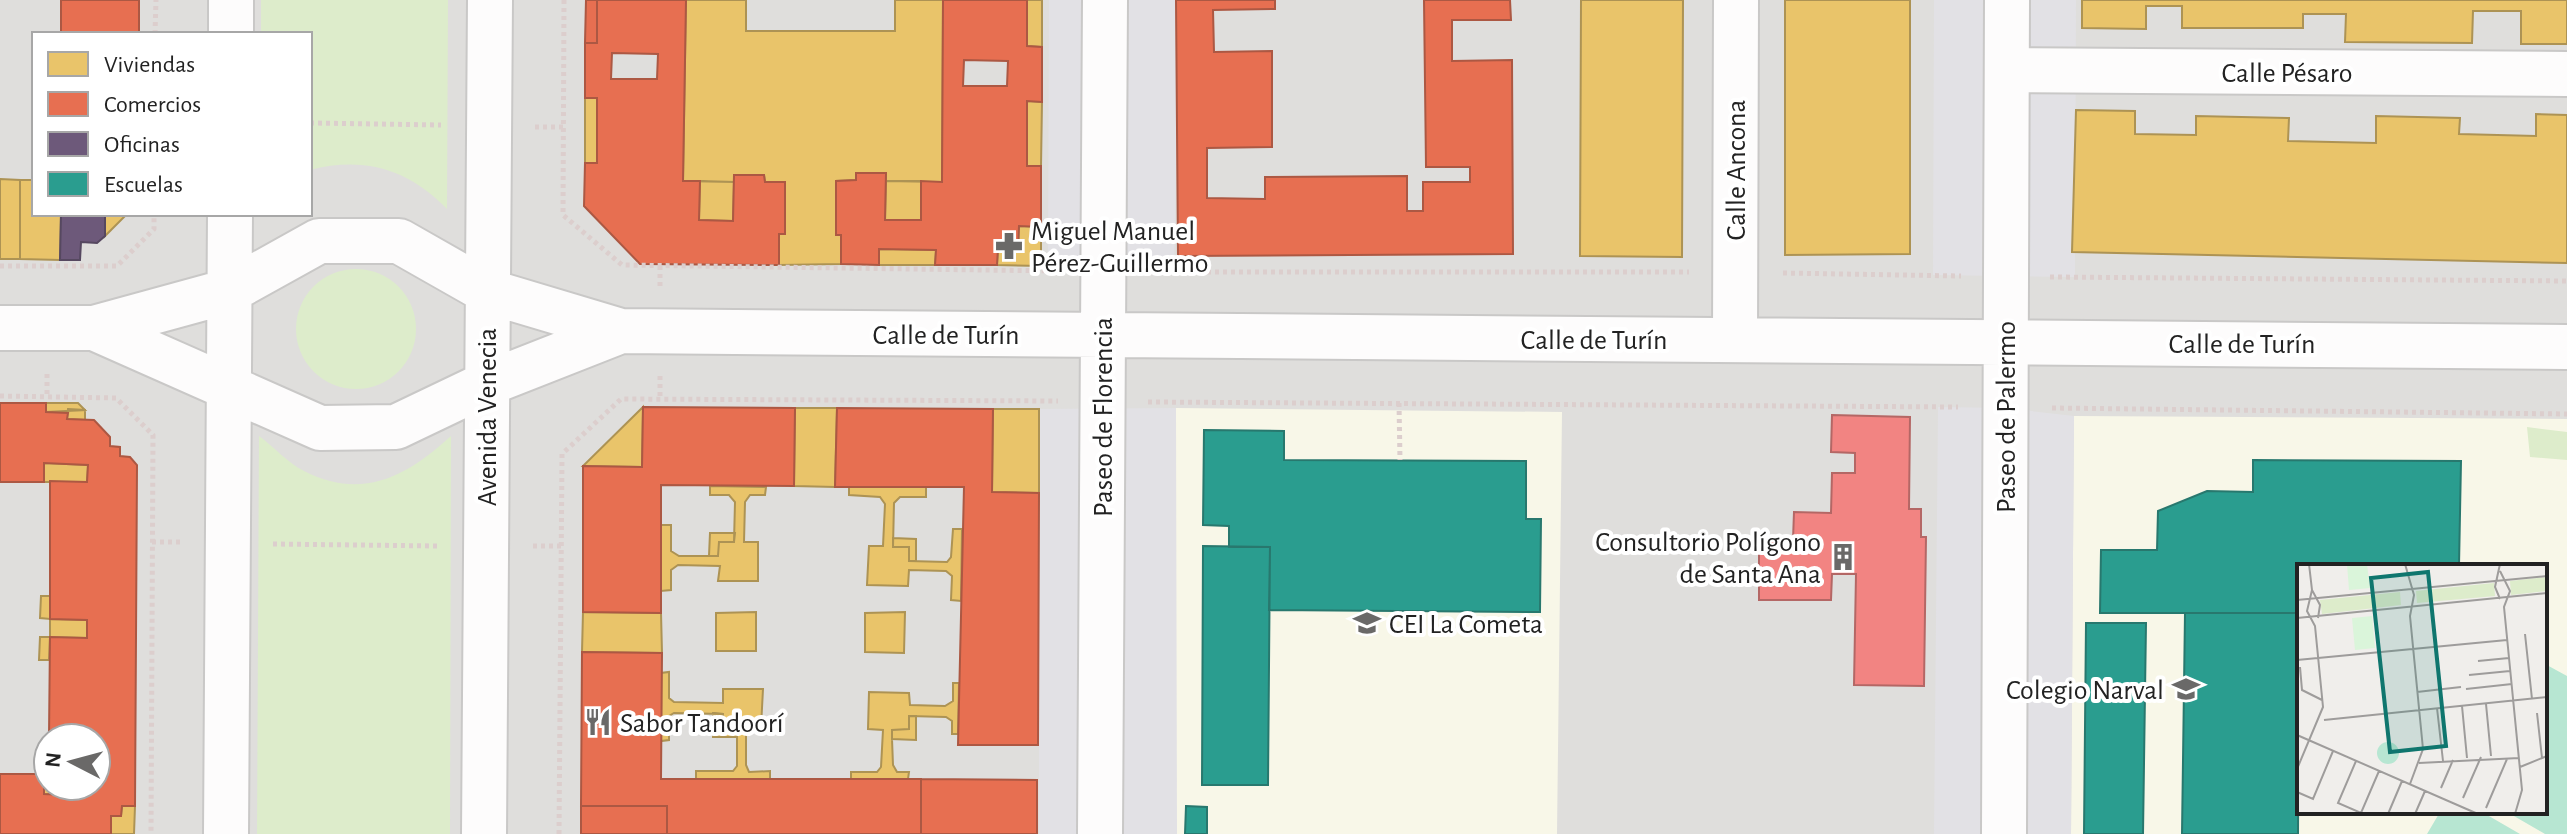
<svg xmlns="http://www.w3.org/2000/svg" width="2567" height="834" viewBox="0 0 2567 834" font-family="'Alegreya Sans',sans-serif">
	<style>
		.residential { fill: #dfdedc; fill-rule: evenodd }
		.education { fill: #f8f7e8; fill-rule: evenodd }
		.grass { fill: #ddeccb }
		.pitch { fill: #b7e6d2 }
		.plaza { fill: #e2e1e5 }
		.homes { fill: #e9c46a; stroke: #ad9354; stroke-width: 2 }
		.shops { fill: #e76f51; stroke: #ac5843; stroke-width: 2; fill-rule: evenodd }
		.offices { fill: #6d597a; stroke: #564860; stroke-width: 2 }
		.schools { fill: #2a9d8f; stroke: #28786e; stroke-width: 2 }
		.health { fill: #f28482; stroke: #b46765; stroke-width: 2 }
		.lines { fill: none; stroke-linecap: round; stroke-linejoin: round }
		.minor-casing { stroke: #c9c8c7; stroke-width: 48 }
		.path { stroke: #dccecd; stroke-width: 5; stroke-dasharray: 4 4; stroke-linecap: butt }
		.minor { stroke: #fdfcfc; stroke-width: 44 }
		.labels { text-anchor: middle; stroke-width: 8; stroke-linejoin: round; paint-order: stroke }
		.street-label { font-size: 28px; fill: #222; stroke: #fff }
		.poi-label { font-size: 28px; fill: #222; stroke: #fff; text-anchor: start }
		.inset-road { fill: none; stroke: #9e9c9b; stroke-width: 2 }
		.view { fill: #0f766e; fill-opacity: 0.15; stroke: #0f766e; stroke-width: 4 }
		.inset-edge { fill: none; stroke: #222; stroke-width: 4 }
	</style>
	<rect width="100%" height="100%" fill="#f0eeeb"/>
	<path class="residential" d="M0,0H2567V834H0ZM34,34H310V214H34ZM2299,566H2545V812H2299ZM48,738H96V786H48Z"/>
	<path class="education" d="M1176,408L1562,412L1557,834H1172Z
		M2074,416L2567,419V834H2071ZM2299,566H2545V812H2299Z"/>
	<path class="grass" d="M261,0H448L447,209C408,169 364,156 310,170V34H261Z
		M296 329a60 60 0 1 1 120 0a60 60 0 1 1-120 0Z
		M2527,427L2567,432V460L2530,457Z
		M259,436C274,447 288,463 304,471C363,501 407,476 451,436L450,834H257Z"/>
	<path class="pitch" d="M2545,664L2567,676V834H2545L2507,812H2545Z
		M2440,812H2482L2520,834H2427Z"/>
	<path class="plaza" d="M1049,0H1179L1174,272L1048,271Z
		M1934,0H2076L2075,277L1933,275Z
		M1938,407L2005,408L2074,416L2071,834H1934Z
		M1176,408L1177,834H1039V409Z"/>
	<path class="homes" d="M686,0H746V31H895V0H943L942,182L886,181V173H856V180L836,181V235H841V264L779,265V234H785V182H765L764,175H734V182L683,181Z
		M1027,0H1042V47L1027,46Z
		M1581,0H1683L1682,257L1580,256Z
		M1785,0H1910V254L1785,255Z
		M2082,0H2567V44H2521V11H2473L2472,43L2345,42L2346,14H2303V28H2182V6H2146V29L2082,28Z
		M585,98H597V163H585Z
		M1027,101L1042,102L1041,166H1027Z
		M2076,110L2135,111V134L2196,135V116L2289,118L2288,141L2376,143V116L2460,118L2459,134L2536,136V114L2567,115V263L2072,252Z
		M0,179L20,180V259H0Z
		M20,180H34V214H61L60,260L20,259Z
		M700,181L734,182L733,221L699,220Z
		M886,181H921V220H885Z
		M105,214H127L105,236Z
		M1019,226L1041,227V266L997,265L998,248L1018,249Z
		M879,249L936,250L935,265H879Z
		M46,403H78L85,410L46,412Z
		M643,407L642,467L583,466Z
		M795,408H837L835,487L794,486Z
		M68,409L85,410V420L67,419Z
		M993,409H1039V493L992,492Z
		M44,463L88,465L87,482H44Z
		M710,486L766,487L765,495H750L745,502L744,542H758V581H718L720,566L678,565L671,570V590L661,591V525H671V551L679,556H718L719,542H734L735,502L729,495H710Z
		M849,487H926V497H900L894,503L893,547H909V561L947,562L951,557L953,529H962L961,601L951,600L952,576L946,571L909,570L908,586L867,585L869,546H883L885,504L880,497L849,495Z
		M710,533H735L734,542H719L718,556H709Z
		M893,538L916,539V561H909V547H893Z
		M41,596H50V619L40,618Z
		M583,612L661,613L662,653L582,652Z
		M756,612V651H716V613Z
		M905,612L904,653L865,652V613Z
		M50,619L87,620V638L50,637Z
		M40,637H50L49,660H39Z
		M669,672V698L674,702L723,703V689H763L761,727H746V765L749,772L770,771V779H696V771H733L737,766V728L723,727V714L674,713L669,716V740L661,741V673Z
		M953,683H959L958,734H952V721L946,717L909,716V729L892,730V739L893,765L897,772H909L908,779H851V772H877L881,767L883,730L868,729L869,692L909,693L910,705L945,706L953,701Z
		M713,713L723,714V727L737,728V737H713Z
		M909,716H916V740L892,739V730L909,729Z
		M44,774L48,775V786H87V796L44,794Z
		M122,806H135L134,834H111V816H121Z"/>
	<path class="shops" d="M61,0H139V34H61Z
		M586,0H597V43H585Z
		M597,0H686L683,181H700L699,220L733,221L734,175H764L765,182H785V234H779V265L640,264L584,206L585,163H597V98H585V43H597ZM612,53L658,54L657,79H611Z
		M943,0H1027V46L1042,47V102L1027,101V166H1041V227L1019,226L1018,249L998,248L997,265H935L936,250L879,249V265L841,264V235H836V181L856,180V173H886L885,220H921V181L942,182ZM964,60L1008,61L1007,86H963Z
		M1176,0H1275V9L1213,10L1214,52L1272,51V147L1207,148V198L1265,199V177L1407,176V211H1423V182H1470V167H1426L1424,0H1510L1511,20H1452V61L1512,60L1513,254L1178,256Z
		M0,403H46V412L68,413L67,419L94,420L110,437V446L120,447V456L130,457L137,465L135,806H122L121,816H111V834H0V774H44V794L87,796V786H96V738H49L50,637L87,638V620L50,619V481L87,482L88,465L44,463V482H0Z
		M643,407L795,408L794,486L661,485V613L583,612V466L642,467Z
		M837,408L993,409L992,492L1039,493L1038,745H958L964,487H835Z
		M582,652L662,653L661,779H921V834H667V806H581Z
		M921,779L1037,780V834H921Z
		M581,806H667V834H581Z"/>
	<path class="offices" d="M61,214H105V236L97,243L81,242L80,260H60Z"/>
	<path class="schools" d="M1204,430L1284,431V460L1526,461V519H1541L1540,612L1269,610L1270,547H1229V526L1203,525Z
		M2253,460L2461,461L2459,566H2299V613H2100L2101,550H2157L2158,511L2207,491L2253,492Z
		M1203,546L1270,547L1268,785H1202Z
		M2185,613H2299L2298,834H2182Z
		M2086,623H2146L2143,834H2084Z
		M1186,806L1207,807V834H1185Z"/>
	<path class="health" d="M1832,415L1910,417L1909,509H1921V537H1926L1924,686L1854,685L1856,574H1832L1831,600H1759V540H1793L1794,512L1831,513L1832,473H1855V453L1831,452Z"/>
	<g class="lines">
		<g class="minor-casing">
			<path id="minor" d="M231,34V0
				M2007,70L2567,74
				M0,328H94L229,291L319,241H399L487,291L621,331L2567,347
				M94,328L320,428L396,427L486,384L621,331
				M1735,340L1736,0
				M226,834L230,214
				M484,834L490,0
				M1100,834L1105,0
				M2004,834L2007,0"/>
		</g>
		<path class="path" d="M564,0L563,215L622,265L1057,271
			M155,34L156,0
			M310,123L441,125
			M535,127H563
			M0,266H117L154,229V214
			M1151,272H1689
			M1783,273L1961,276
			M2050,277L2567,281
			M660,286V266
			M47,374V397
			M660,376V399
			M0,396L116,398L153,435L151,834
			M1148,402L1958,407
			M1399,403L1400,460
			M2052,408L2567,414
			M152,542H183
			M273,544L439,546
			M533,546H561
			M559,834L562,454L621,399L1058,401"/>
		<use href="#minor" class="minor"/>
	</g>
	<defs>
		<g id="pharmacy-bare" transform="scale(2.16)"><path d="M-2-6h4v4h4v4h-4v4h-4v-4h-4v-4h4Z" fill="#6a6968" stroke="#fff" stroke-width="2.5" paint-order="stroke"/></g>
		<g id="building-bare" transform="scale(2.16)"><path d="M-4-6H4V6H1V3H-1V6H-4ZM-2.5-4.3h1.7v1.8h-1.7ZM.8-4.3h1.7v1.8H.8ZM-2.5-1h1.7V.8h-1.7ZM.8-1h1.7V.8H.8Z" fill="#6a6968" stroke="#fff" stroke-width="2.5" paint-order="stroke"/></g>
		<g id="school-bare" transform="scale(2.16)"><path d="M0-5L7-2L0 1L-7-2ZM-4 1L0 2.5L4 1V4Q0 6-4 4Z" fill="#6a6968" stroke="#fff" stroke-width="2.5" paint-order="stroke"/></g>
		<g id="restaurant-bare" transform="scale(2.16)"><path d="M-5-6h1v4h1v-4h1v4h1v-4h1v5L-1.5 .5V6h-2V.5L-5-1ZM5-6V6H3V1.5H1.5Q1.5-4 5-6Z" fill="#6a6968" stroke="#fff" stroke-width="2.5" paint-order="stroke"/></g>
	</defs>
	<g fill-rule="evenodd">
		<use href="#pharmacy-bare" x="1009" y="246"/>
		<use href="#building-bare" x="1843" y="557"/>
		<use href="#school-bare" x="1367" y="623"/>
		<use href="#school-bare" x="2186" y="689"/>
		<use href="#restaurant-bare" x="598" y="722"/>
	</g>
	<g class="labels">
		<g class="street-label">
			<text x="2287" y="82">Calle Pésaro</text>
			<text transform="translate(1735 170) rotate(-90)" y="10">Calle Ancona</text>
			<text x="946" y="344">Calle de Turín</text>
			<text x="1594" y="349">Calle de Turín</text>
			<text x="2242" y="353">Calle de Turín</text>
			<text transform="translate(486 417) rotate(-90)" y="10">Avenida Venecia</text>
			<text transform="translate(1102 417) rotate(-90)" y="10">Paseo de Florencia</text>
			<text transform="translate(2005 417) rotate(-90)" y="10">Paseo de Palermo</text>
		</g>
		<g class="poi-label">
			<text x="1031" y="240">Miguel Manuel<tspan x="1031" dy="32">Pérez-Guillermo</tspan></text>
			<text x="1821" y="551" text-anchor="end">Consultorio Polígono<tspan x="1821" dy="32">de Santa Ana</tspan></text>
			<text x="1389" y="633">CEI La Cometa</text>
			<text x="2164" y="699" text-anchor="end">Colegio Narval</text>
			<text x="620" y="732">Sabor Tandoorí</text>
		</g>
	</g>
	<g transform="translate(2297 564)">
		<rect width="250" height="250" fill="#f0eeeb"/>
		<path d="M250,13V27L214,31L213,17ZM197,19L198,32L120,39L119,27ZM103,28L104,41L25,50L23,36Z" fill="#ddeccb"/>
		<path d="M50,0H70L73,24L52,26ZM75,52L78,84L58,86L55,54Z" fill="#daf5da"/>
		<path d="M80 189a11 11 0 1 1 22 0a11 11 0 1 1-22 0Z" fill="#b7e6d2"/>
		<path class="inset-road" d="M12,0L15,26L23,41L21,54M108,0L117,31L113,52L126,185L113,220M203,7L213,27L207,43L225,226L218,250M203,35L198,23L203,0M0,36L250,12M0,54L250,29M228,70L235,135M0,96L210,76M181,97L212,94M3,103L5,126L25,136M172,111L213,107M169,125L215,120M120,128L164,123M189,140L194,192M165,142L170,194M140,144L146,197M240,149L245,194M27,156L250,133M0,171L181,250M59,197L41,239L64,249L82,207M122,199L222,194M223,203L250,192M0,205L26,143L18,62L10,47L15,26M144,224L156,196M0,228L16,235L36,187M166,234L184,193M189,244L210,195M91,250L105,217M118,250L128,227"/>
		<path class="view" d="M131,8L149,182L93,188L74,14Z"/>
		<rect width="250" height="250" class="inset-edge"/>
	</g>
	<rect x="32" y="32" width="280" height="184" fill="#ffffff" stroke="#a7a7a7" stroke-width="2"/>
	<rect x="48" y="52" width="40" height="24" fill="#e9c46a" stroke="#a7a7a7" stroke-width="2"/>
	<text x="104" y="72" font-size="24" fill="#222222">Viviendas</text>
	<rect x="48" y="92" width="40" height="24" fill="#e76f51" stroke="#a7a7a7" stroke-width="2"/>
	<text x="104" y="112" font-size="24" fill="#222222">Comercios</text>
	<rect x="48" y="132" width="40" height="24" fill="#6d597a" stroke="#a7a7a7" stroke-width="2"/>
	<text x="104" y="152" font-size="24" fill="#222222">Oficinas</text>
	<rect x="48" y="172" width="40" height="24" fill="#2a9d8f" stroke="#a7a7a7" stroke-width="2"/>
	<text x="104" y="192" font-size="24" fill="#222222">Escuelas</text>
	<g transform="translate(72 762) rotate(276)"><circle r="38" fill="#ffffff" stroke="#a7a7a7" stroke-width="2"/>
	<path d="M0-6L14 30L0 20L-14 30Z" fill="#6a6968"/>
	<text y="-12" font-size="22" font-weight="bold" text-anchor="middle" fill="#222222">N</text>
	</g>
</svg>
